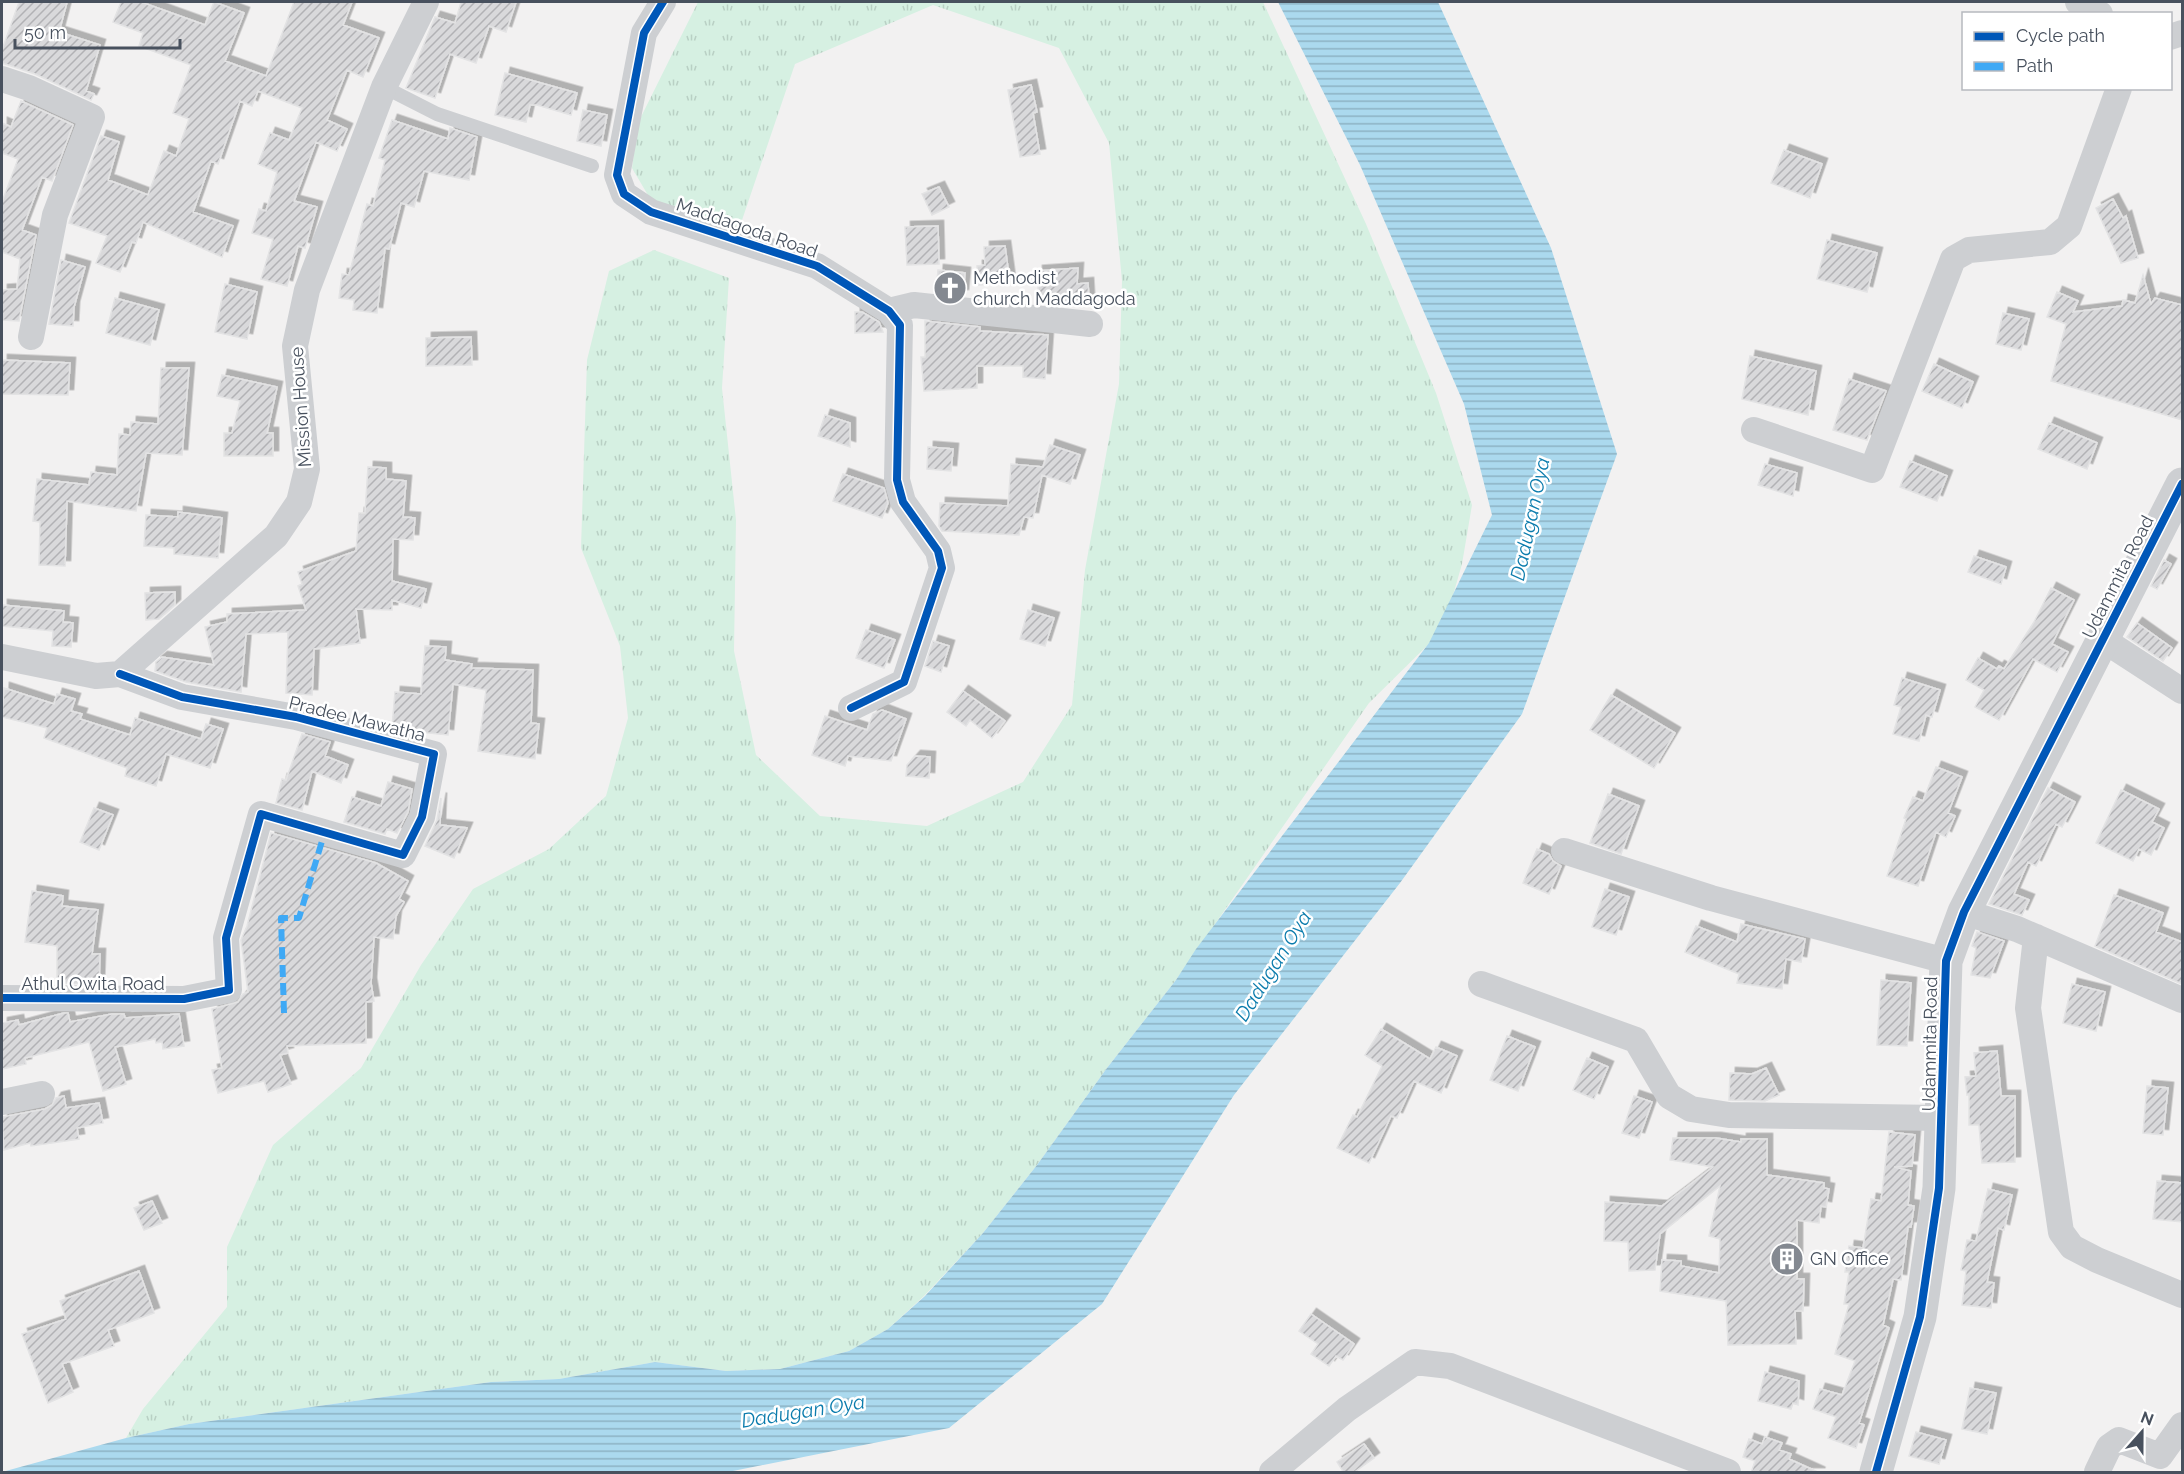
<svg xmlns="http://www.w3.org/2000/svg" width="2184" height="1474" viewBox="0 0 2184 1474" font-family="Raleway,sans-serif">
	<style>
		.grass { fill: url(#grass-tufts) }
		.water { fill: url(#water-rules) }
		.building { fill: url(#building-hatch); stroke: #e3e3e4; stroke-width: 1.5; filter: url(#shadow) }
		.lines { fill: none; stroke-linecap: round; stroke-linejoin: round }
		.service { stroke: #cdcfd2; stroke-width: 14 }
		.minor { stroke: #cdcfd2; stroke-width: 26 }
		.tertiary { stroke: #cdcfd2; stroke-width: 33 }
		.quiet { stroke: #3fa9f5; stroke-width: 6; stroke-dasharray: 12 6; stroke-linecap: butt }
		.cycleway-casing { stroke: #fff; stroke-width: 11 }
		.cycleway { stroke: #0057b8; stroke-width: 8 }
		.labels { text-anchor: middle; stroke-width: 5; stroke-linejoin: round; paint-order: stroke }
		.street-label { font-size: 18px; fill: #48515e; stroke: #fff }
		.poi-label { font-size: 18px; fill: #48515e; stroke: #fff; text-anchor: start }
		.water-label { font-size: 20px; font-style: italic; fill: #0b7cad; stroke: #fff }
	</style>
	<defs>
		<pattern id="grass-tufts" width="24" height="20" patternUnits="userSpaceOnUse" patternTransform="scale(1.5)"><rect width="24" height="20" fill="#d6f0e2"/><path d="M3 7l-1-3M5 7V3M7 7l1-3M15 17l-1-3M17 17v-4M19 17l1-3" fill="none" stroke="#b9d0c4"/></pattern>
		<pattern id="water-rules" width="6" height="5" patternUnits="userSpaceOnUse" patternTransform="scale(1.5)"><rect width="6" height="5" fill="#abd9ee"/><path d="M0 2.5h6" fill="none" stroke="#8db2c4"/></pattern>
		<pattern id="building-hatch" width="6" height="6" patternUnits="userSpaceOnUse" patternTransform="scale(1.5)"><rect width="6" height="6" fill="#d9d9db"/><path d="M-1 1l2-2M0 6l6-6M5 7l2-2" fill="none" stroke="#b2b2b5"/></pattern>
		<filter id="shadow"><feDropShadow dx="5.5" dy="-5.5" stdDeviation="0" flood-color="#0004"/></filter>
	</defs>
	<rect width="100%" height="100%" fill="#f2f1f1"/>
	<path class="grass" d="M698,2H1263L1366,224L1436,393L1472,505L1462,564L1443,630L1369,703L1176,980L1107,1068L1037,1165L983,1233L924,1296L888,1329L849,1351L780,1369L726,1371L655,1362L559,1379L491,1382L189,1424L126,1438L143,1409L227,1307V1247L273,1145L361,1068L421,965L473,889L549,849L606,796L628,718L620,646L581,548L587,360L609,271L654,250L729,278L722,388L736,520L734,651L756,755L820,816L927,826L1023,782L1072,705L1085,570L1119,384L1122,281L1109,143L1059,48L933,5L795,64L740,226L717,223L652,202L632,168L638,123Z"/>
	<path class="water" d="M1278,2H1438L1551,248L1617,454L1522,714L1400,883L1234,1095L1102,1304L949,1428L728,1472H2L126,1438L189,1424L491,1382L559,1379L655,1362L726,1371L780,1369L849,1351L888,1329L925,1296L983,1233L1037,1165L1107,1068L1176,980L1196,949L1429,643L1492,515L1464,404L1360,165Z"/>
	<path class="building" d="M19,2H67L59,32L100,45L86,91L94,94L91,100L35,74L2,63V50Z
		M121,2H141L205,25L214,2L244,13L225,61L266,76L294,2H352L343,25L379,38L363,77L347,70L327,120L347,129L337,151L316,142L294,201L317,207L305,248L298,246L287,286L261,279L273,239L252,233L259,209L266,211L277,172L258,164L270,133L289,140L302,108L258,91L252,106L240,101L218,164L211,161L193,212L233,226L222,257L143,222L136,243L132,242L120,272L96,263L107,236L69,223L101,136L119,142L108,180L148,195L164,151L176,156L189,119L173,113L191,65L139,46L143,33L113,22Z
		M461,2H516L506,32L489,26L476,63L450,54L435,98L406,88L435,17L455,23Z
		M505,73L577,93L571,115L537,105H530L526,122L495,115Z
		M1031,85L1037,112L1033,113L1040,154L1020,157L1008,90Z
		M21,101L73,125L52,181L42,177L22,230L36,235L19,321L2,320V290L17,289L20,259L2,252V202L18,159L2,153V123L11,127Z
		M583,110L607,115L601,146L577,141Z
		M392,120L448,139L450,128L477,137L469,180L424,171L414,207L401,203L389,249L385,248L377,313L353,310L354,300L339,298L342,274L349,275L367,204L373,206L385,160L379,158Z
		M1784,150L1822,164L1810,198L1771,183Z
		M939,187L949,207L932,215L922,194Z
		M2113,199L2123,218L2126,216L2138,258L2121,263L2096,208Z
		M938,226L939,264L907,265L905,227Z
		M1827,240L1877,253L1867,292L1817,279Z
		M1005,246L1010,283L978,285L977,266L985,265L984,247Z
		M61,260L85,267L74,307L73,326L49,324Z
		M1078,268L1077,284L1088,283L1089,300L1039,303L1037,271Z
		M938,270L965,273L963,295L936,292Z
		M2143,275L2151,304L2155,298L2182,305V420L2051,381L2066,324L2047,317L2057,292L2078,301L2073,312L2122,306L2123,300L2135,303Z
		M225,284L257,292L247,339L215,332Z
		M115,298L159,310L150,345L106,333Z
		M855,312H862L879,322L883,332L855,333Z
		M2003,313L2029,319L2021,350L1996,344Z
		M925,321L980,327V331L1048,335L1045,379L1023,377V366H977V388L924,391L921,357H925Z
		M471,337L472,365L426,366V338Z
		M1750,356L1816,371L1808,415L1742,399Z
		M2,360L70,363L68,395L2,394Z
		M1934,364L1973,382L1962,408L1922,391Z
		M161,368H189L182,455L146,453L136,511L67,501L65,566L39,565L40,522L33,521L37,479L89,485L91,472L117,475L119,434L130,435L131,422L158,424Z
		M222,375L277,387L267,433H273V456H224V433H232L240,401L217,396Z
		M1849,379L1886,391L1867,440L1833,430Z
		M825,415L850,423V447L818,436Z
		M2049,423L2097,443L2087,469L2038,449Z
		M1050,445L1080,455L1070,484L1042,475L1033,518L1024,517L1019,535L942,531L939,526L940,503L1008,506L1011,464L1043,467Z
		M928,447L953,449L951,471L927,469Z
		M1910,461L1947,476L1937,501L1900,487Z
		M1765,464L1797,473L1793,496L1758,485Z
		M368,467L386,468V479L406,481L403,517L415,518L413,540L393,539L392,581L426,589L421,608L392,600V610L356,609L360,643L314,649L312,695L286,693L288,632L246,634L241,692L186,682L155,671L156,662L162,657L214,665L205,627L227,622V614L306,610L298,586L302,584L298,572L356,551L359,513H365Z
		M843,474L884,488L888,503L882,518L833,501Z
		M178,512L222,518L218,558L174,554V548L144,546L146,515L178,517Z
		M1974,556L2006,567L2001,584L1968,572Z
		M2164,560L2171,564L2157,589L2151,586Z
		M2051,588L2074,600L2052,644L2068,652L2057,672L2033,659L1999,720L1975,707L1984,690L1966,680L1978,658L1997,669L1999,666L2004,669L2034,622Z
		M175,592V605L159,619L146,620L145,593Z
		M2,605L64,611L63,622L73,623L71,647L52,646L53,631L2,626Z
		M1028,610L1054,618L1045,646L1020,639Z
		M2137,623L2172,648L2163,661L2127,637Z
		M866,630L895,640L884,668L856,658Z
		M933,641L949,646L941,672L925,666Z
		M425,646L446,647L445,660L472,664L471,668L533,670L531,723L539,724L535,759L478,751L486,690L453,684L448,735L419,732V734L392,727L395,692L421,694Z
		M1902,678L1940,690L1932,717L1926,715L1919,741L1893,734L1901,707L1894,705Z
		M4,688L54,704L57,694L75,699L71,711L82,714L80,719L130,735L135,718L201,739L206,724L223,729L210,768L166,754L156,786L125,776L127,768L44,738L47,728L2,717Z
		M963,691L1005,721L992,738L970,720L966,726L947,712Z
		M1611,695L1675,733L1654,768L1590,730Z
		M882,710L906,719L891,761L848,756L845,766L812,755L825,716L867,730L873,714Z
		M302,734L330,742L325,756L348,765L341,783L312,771L302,810L276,803L282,779L286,780Z
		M915,756L930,757L929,778L906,776L907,765Z
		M1936,767L1962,777L1948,813L1955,816L1946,837L1936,832L1918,886L1887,876L1906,819L1904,818L1913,797L1923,801Z
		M388,782L412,789L408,812L397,833L387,829L385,834L344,822L352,797L381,806Z
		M2048,788L2075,802L2062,827L2056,824L2036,866L2028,862L2014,894L2029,900L2022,915L1989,904Z
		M2121,790L2159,809L2152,822L2164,828L2151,855L2139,849L2133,861L2096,843Z
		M1608,794L1639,806L1621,854L1590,843Z
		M441,798L440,825L467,828L454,858L425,846L437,820Z
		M94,808L113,815L99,850L80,842Z
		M271,833L376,863L408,881L399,899L404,902L396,916L393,939L374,937L371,983L374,1001L366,1002V1043L287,1046L288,1053L280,1055L291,1084L268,1092L264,1081L218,1093L212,1070L222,1068L212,1009L238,1002L243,994L248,992L241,940L247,926Z
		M1537,849L1549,854L1553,861L1561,866L1549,894L1523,883Z
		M1605,889L1629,897L1616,935L1592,927Z
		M32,891L63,896L62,906L98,910L92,954H100L99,984L57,983V946L25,942Z
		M2114,895L2163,913L2156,932L2182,942V984L2095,946Z
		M1741,924L1805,939L1801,962L1786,959L1782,989L1737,983L1739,974L1685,952L1696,926L1737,942Z
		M1977,932L2004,941L1990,978L1971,975L1976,948L1972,946Z
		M1881,980L1911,983L1907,1046L1877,1045Z
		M2072,984L2105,992L2096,1031L2063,1023Z
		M64,1013H68L70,1022L112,1014H124L125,1018L179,1014L184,1046L163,1049L162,1042L156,1043L155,1039L115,1047L126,1084L103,1091L89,1042L25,1058L26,1064L2,1069V1023L18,1020L19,1025Z
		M1381,1029L1430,1059L1436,1047L1457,1056L1441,1093L1414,1081L1397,1118L1391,1116L1369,1163L1337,1148L1353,1115L1357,1117L1382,1066L1365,1055Z
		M1507,1036L1535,1047L1518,1091L1490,1080Z
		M1997,1051L2001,1096H2015V1162L1982,1163L1979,1125H1969V1094L1967,1095L1965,1077L1976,1076L1974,1053Z
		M1587,1058L1608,1067L1594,1099L1573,1090Z
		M1766,1068L1779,1095L1765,1101L1729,1100L1730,1073L1752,1074Z
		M2147,1086L2168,1088L2163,1135L2143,1133Z
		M64,1096L66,1108L99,1103L103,1123L77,1128L79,1139L31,1146L30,1143L4,1150L2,1117L45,1109L52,1105L56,1098Z
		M1634,1096L1652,1102L1639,1138L1622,1133Z
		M1889,1132L1915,1135L1912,1166L1894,1167L1911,1171L1908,1205L1914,1206L1911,1227H1908L1901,1280L1893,1279L1883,1325L1889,1328L1859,1423L1864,1425L1856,1448L1828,1438L1836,1417L1813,1409L1820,1389L1842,1395L1855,1361L1835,1354L1849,1304H1844L1849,1272H1845L1849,1246L1863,1248L1871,1199L1881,1201Z
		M1673,1138H1716L1741,1142V1139H1767V1175L1824,1183V1188L1829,1189L1826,1207L1821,1206L1819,1223L1797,1220V1279H1804L1803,1311H1795L1796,1344L1728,1345L1726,1301L1660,1291L1662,1260L1681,1261V1266L1719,1273L1720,1239L1709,1236L1720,1186L1660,1234L1655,1270L1629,1271L1628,1242L1604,1241L1605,1202L1662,1206L1713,1167L1670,1160Z
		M2157,1181L2182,1183V1222L2153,1219Z
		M1988,1189L2012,1195L2004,1230L1998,1228L1987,1282L1994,1283L1991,1308L1962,1305L1966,1271L1961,1270L1967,1240L1976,1241Z
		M152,1201L162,1223L144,1230L134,1208Z
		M139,1271L154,1313L108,1330L114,1346L62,1364L73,1392L48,1403L22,1334L66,1319L60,1301Z
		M1311,1314L1354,1344L1343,1360L1336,1356L1329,1366L1311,1354L1318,1344L1299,1331Z
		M1765,1372L1799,1381L1798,1405L1793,1403L1791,1409L1758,1401Z
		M1970,1388L1996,1393L1987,1434L1962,1429Z
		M1916,1432L1946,1440L1939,1464L1909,1456Z
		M1765,1437L1782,1443L1779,1450L1791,1454L1789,1459L1820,1473H1751L1755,1461L1743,1457L1749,1439L1762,1444Z
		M1364,1444L1374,1458L1353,1473H1344L1337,1462Z"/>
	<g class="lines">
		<path class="service" d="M384,87L437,114L592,166"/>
		<path class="minor" d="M663,2L644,33L617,175L624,194L651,212L817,266L889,311L900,325L897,480L903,502L938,551L942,568L904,682L851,708
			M2078,2L2100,14
			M2170,37L2182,33
			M2,79L29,88L92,117L55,215L31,337
			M889,311L914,305L1090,324
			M1754,430L1872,470L1953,259L1969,250L2050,242L2069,226L2119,88
			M2102,639L2182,691
			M2,657L96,676L120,674L276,536L299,502L307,469L295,346L307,290L384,87L426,2
			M1564,851L1711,898L1946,961
			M1964,912L2017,929L2182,1000
			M2036,937L2028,1008L2061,1232L2072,1247L2097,1260L2182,1295
			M1481,984L1636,1040L1669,1096L1691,1109L1729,1115L1943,1118
			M2,998L184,999L229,990L226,938L261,814L403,855L422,817L434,754L296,717L182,697L120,674
			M2,1102L42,1094
			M1272,1472L1347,1409L1415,1362L1450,1366L1728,1472
			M2097,1472L2109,1447L2119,1440L2160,1456L2182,1425"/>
		<path class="tertiary" d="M1876,1472L1920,1317L1939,1188L1946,961L1964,912L2182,484"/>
		<path class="quiet" d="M284,1013L281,918H299L325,831"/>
		<g class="cycleway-casing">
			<path id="cycleway" d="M663,2L644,33L617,175L624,194L651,212L817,266L889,311L900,325L897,480L903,502L938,551L942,568L904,682L851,708
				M2,998L184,999L229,990L226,938L261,814L403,855L422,817L434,754L296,717L182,697L120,674
				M1876,1472L1920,1317L1939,1188L1946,961L1964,912L2182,484"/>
		</g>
		<use href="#cycleway" class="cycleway"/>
	</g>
	<defs>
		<g id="church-disc" transform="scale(1.725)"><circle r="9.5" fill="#848991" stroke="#fff"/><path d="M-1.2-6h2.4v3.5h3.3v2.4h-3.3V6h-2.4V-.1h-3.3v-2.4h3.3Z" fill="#fff"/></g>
		<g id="building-disc" transform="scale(1.725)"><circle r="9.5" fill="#848991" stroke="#fff"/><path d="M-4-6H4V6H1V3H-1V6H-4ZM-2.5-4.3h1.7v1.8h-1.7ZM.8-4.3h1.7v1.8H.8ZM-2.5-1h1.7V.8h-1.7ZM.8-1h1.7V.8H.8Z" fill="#fff"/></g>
	</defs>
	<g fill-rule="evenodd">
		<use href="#church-disc" x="950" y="288"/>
		<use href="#building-disc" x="1787" y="1259"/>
	</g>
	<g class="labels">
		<g class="street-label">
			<text transform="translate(747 228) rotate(19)" y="6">Maddagoda Road</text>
			<text transform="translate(301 407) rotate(-94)" y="6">Mission House</text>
			<text transform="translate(2118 577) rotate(-63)" y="6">Udammita Road</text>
			<text transform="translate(357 719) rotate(14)" y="6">Pradee Mawatha</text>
			<text x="93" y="990">Athul Owita Road</text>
			<text transform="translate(1930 1044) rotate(-89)" y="6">Udammita Road</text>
		</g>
		<g class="poi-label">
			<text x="973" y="284">Methodist<tspan x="973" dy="21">church Maddagoda</tspan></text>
			<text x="1810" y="1265">GN Office</text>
		</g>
		<g class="water-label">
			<text transform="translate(1530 519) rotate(-78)" y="7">Dadugan Oya</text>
			<text transform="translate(1273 966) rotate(-58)" y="7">Dadugan Oya</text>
			<text transform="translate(803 1411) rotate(-9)" y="7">Dadugan Oya</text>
		</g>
	</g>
	<rect width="2184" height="1474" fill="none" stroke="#48515e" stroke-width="6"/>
	<rect x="1962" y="12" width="210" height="78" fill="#ffffff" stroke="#b6b9bf" stroke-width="1.5"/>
	<rect x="1974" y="32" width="30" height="9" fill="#0057b8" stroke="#b6b9bf" stroke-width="1.5"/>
	<text x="2016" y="42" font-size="18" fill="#48515e">Cycle path</text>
	<rect x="1974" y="62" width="30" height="9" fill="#3fa9f5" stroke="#b6b9bf" stroke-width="1.5"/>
	<text x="2016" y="72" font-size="18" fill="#48515e">Path</text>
	<g transform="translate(2142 1432) rotate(21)" stroke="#ffffff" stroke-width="4.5" paint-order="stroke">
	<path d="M0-4.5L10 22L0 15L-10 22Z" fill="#48515e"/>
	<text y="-9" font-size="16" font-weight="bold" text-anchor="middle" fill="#48515e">N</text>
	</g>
	<path d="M15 39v9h165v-9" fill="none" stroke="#48515e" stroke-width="3"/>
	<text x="24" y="39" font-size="18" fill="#48515e" stroke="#ffffff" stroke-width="4.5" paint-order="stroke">50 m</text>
</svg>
